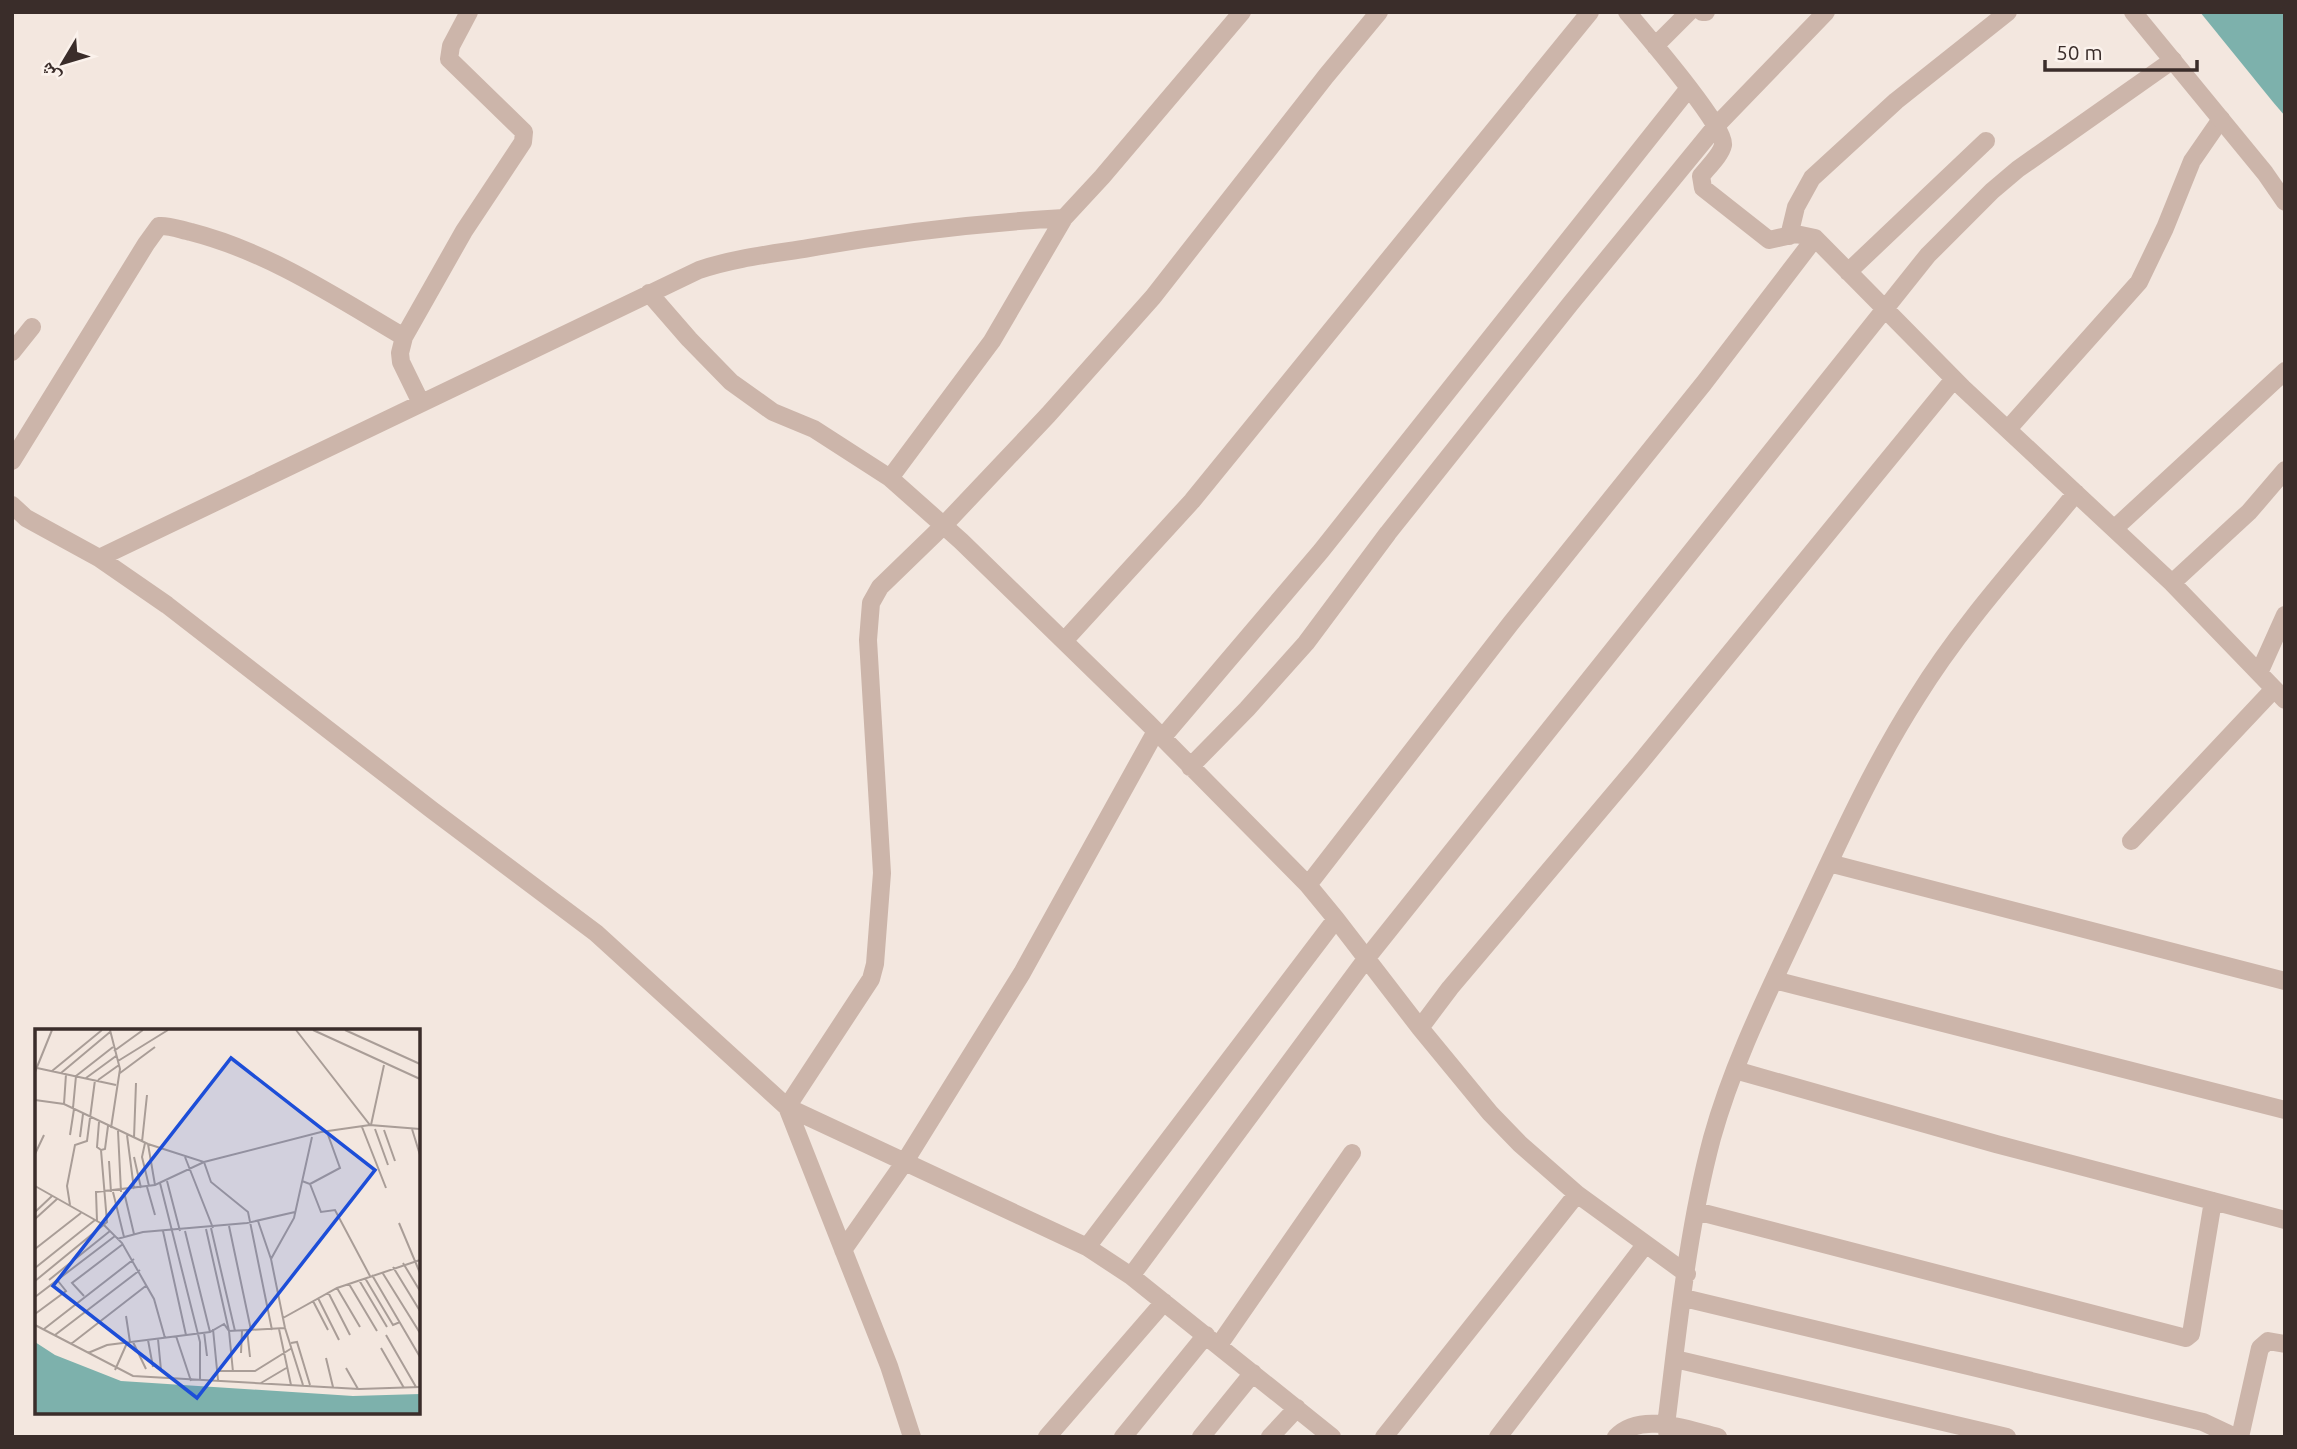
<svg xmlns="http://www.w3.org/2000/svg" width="2297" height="1449" viewBox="0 0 2297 1449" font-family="Ubuntu,'Noto Naskh Arabic',sans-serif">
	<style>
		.water { fill: #7db1ac }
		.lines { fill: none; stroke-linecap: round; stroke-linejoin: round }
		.minor { stroke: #ccb5aa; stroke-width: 18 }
		.tertiary { stroke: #ccb5aa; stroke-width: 18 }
		.inset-road { fill: none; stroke: #a99d97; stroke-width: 2 }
		.view { fill: #1d4ed8; fill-opacity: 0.15; stroke: #1d4ed8; stroke-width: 3.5 }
		.inset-edge { fill: none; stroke: #3a2d2a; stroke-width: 3.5 }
	</style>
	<rect width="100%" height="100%" fill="#f3e7df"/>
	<path class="water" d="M2200,12H2285V116L2273,102Z"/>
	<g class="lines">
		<path class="minor" d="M1627,12C1642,30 1727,128 1723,145C1721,155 1707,168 1701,176L1703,188L1769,240L1796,234L1815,238L1963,388L2172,583L2285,700
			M1702,12H1706
			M1655,46L1689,12
			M1789,236L1796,207L1812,178L1896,101L2008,12
			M1848,272L1986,141
			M649,293L689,339L731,382L773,412L814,429L890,478L961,541L1148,723L1308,885L1336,919L1420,1028L1490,1113L1520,1144L1577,1194L1687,1274
			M12,352L32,327
			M421,403L401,362L400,353L404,337L464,231L523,142L524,132L449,59L451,46L469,12
			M2008,429L2139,282L2165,228L2192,161L2221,119
			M12,461L146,244L159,226C169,225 181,230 191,232C269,252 336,297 404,337
			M890,478L992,341L1064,218
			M12,505L26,518L99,558L167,605L432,810L596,933L787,1107L1087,1247L1131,1276L1332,1437
			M2114,529L2285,371
			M99,558L699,270C734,258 772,254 809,248C893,233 979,223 1064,218L1102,177L1242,12
			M2172,583L2249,512L2285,470
			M1064,641L1192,501L1590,12
			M2259,673L2285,615
			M1162,738L1321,551L1689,88
			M1190,767L1247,709L1306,643L1388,533L1571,303L1716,126L1826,12
			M2131,841L2274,689
			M1829,863L2285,981
			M1308,885L1511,623L1704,383L1815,238
			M1774,980L2285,1110
			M1420,1028L1450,988L1639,764L1954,379
			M1735,1070L1996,1144L2285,1220
			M1696,1211L2186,1338L2191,1334L2213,1201
			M1087,1247L1336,919
			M843,1250L904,1163L1022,973L1156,731
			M1131,1276L1366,959L1928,255L1992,191L2018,169L2173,60
			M1684,1298L2203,1422L2235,1437
			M1219,1345L1352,1153
			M1675,1359L2007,1437
			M912,1437L889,1366L787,1107L871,979L875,964L882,873L868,640L871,603L880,587L944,525L1048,415L1153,297L1326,76L1379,12
			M1047,1437L1164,1302
			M1123,1437L1206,1335
			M1201,1437L1253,1373
			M1270,1437L1297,1408
			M1384,1437L1577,1194
			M1498,1437L1645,1245
			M1616,1437C1641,1411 1688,1430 1718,1437
			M1668,1437L1666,1425C1678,1330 1687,1232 1712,1138C1732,1066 1765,999 1796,933C1834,853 1869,772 1917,697C1962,624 2022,559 2076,493
			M2240,1437L2260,1348L2268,1341L2285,1344"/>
		<path class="tertiary" d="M2133,12L2265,173L2285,202"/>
	</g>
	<g transform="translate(35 1029)">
		<rect width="385" height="385" fill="#f3e7df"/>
		<path d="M0,313L20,326L86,352L318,367L385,365V384H0Z" fill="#7db1ac"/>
		<path class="inset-road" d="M75,1L85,40L76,99M261,1L335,96L385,100M278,1L385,50M310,1L385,35M79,22L108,1M83,32L133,1M2,39L81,56M17,42L67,1M0,43L17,1M26,44L75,3M85,44L120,18M51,49L81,27M63,51L84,36M0,71L29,75L113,115L169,133L176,153L213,183L237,301M29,75L31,45M38,79L41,47L78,18M64,93L62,118L66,121M336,96L349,36M327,98L351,159M340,100L353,136M377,100L385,126M349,101L360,132M83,102L86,163M35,106L39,80M92,106L99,160M45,108L48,85M99,109L101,54M107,113L112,66M110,114L107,128L114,157M113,115L120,156M0,125L9,106M99,128L106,159M150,128L178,199M74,132L76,163M132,152L145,202M267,152L275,155L286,183L300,181L335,247M125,154L165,313V352M275,155L305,139L292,103M0,157L69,196L87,214L119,270L130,309M112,158L120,186M78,163L89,208M89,163L99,205M35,176L32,157L40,116L52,112L60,51M0,183L17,167M0,190L22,170M62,192L61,163L120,156L169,133L286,103L335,96M223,192L236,230M364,194L385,244M194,197L216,301M176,199L200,302M171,200L194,302L198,343M128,202L151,306M150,202L175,303M82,210L108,203L212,194L260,183M0,220L46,184M368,234L385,262M358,238L385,282M0,239L60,191M347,243L385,304M337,246L385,328M330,249L358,296L365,293M14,251L75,202M324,251L352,298M0,252L72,193L66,121L70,120L73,97M314,255L342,302M302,259L325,298M293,263L315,306M49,267L37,254L88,215M0,268L80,207M283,269L304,311M278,272L293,301M0,285L31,262L23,252M91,287L95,313M248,289L302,259L385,231M0,296L98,347L324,360L385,358M9,300L99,230M178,300L183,351M244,300L256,356M212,301L215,328M169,303L172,327M20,306L105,241M351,306L381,358M141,307L156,352M123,310L126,341M113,311L118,338M98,313L111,340M256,314L262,313L275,356M36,315L112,256M346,319L369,359M53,324L72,316L175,303L189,295L194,302L250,299M206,324L207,302M291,329L298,358M311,339L323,360M80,341L92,314M183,342H220L257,319M226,354L253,338M268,356L250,299L236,230L259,189L277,108"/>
		<path class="view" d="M196,29L340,141L162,369L18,257Z"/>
		<rect width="385" height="385" class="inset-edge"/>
	</g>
	<rect width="2297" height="1449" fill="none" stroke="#3a2d2a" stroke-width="28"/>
	<g transform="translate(63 63) rotate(232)" stroke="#fbf2ec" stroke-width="5" paint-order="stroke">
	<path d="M0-5L12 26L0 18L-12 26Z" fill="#3a2d2a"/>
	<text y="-10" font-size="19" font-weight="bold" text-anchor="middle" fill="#3a2d2a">ش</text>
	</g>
	<path d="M2045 60v10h152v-10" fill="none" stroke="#3a2d2a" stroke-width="3.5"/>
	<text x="2056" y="60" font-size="21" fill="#3a2d2a" stroke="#fbf2ec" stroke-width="5" paint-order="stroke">50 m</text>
</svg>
